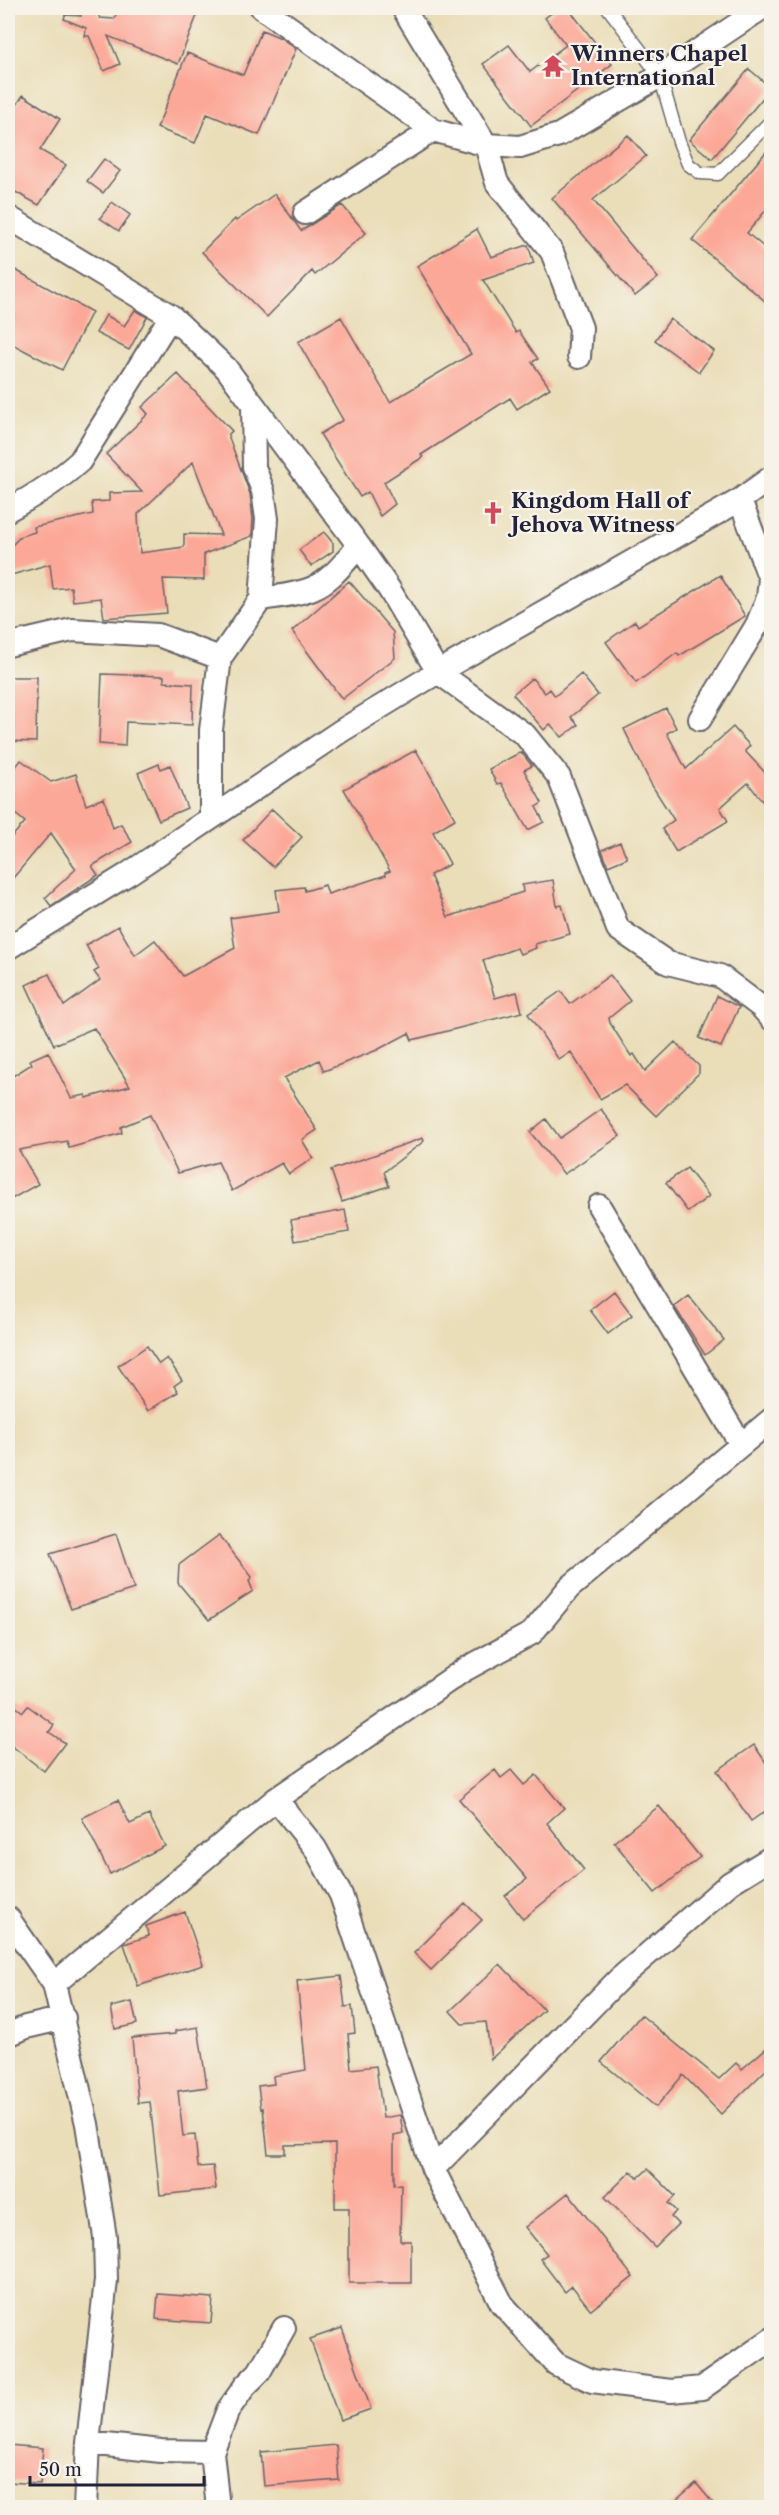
<svg xmlns="http://www.w3.org/2000/svg" width="779" height="2515" viewBox="0 0 779 2515" font-family="'Libre Caslon Text',serif">
	<style>
		.building { fill: #fca898; fill-rule: evenodd }
		.lines { fill: none; stroke-linecap: round; stroke-linejoin: round }
		.service-casing { stroke: #686467; stroke-width: 15 }
		.minor-casing { stroke: #686467; stroke-width: 26 }
		.service { stroke: #fff; stroke-width: 12 }
		.minor { stroke: #fff; stroke-width: 22 }
		.labels { text-anchor: middle; stroke-width: 4.5; stroke-linejoin: round; paint-order: stroke }
		.poi-label { font-size: 21px; font-weight: bold; fill: #22223b; stroke: #f7f3e8; text-anchor: start }
	</style>
	<rect width="100%" height="100%" fill="#f7f3e8"/>
	<filter id="ink" filterUnits="userSpaceOnUse"><feTurbulence type="fractalNoise" baseFrequency=".0167" numOctaves="2"/><feDisplacementMap in="SourceGraphic" scale="12" xChannelSelector="R" yChannelSelector="G"/><feConvolveMatrix kernelMatrix="1 2 1 2 8 2 1 2 1" color-interpolation-filters="sRGB"/></filter>
	<filter id="wash" filterUnits="userSpaceOnUse"><feTurbulence type="fractalNoise" baseFrequency=".008" numOctaves="4" result="noise"/><feDisplacementMap in="SourceGraphic" scale="24" xChannelSelector="R" yChannelSelector="G"/><feGaussianBlur stdDeviation="1.35" result="paint"/><feColorMatrix in="noise" values="0 0 0 0 0 0 0 0 0 0 0 0 0 0 0 0 0 1.4 0 .05"/><feComposite in="paint" operator="in"/></filter>
	<g filter="url(#wash)">
		<rect width="100%" height="100%" fill="#eadeb9"/>
		<g id="blocks">
			<path class="building" d="M77,8H95L100,18L114,19L119,8H200L178,64L108,36L120,64L104,71L89,36H85L86,28L64,19L65,15L81,16Z
				M558,8H568L612,64L531,126L483,64L509,45L530,72L566,45L545,18Z
				M262,30L281,38L296,49L259,135L207,114L195,143L157,128L187,53L243,75Z
				M749,69L771,88L712,159L689,140Z
				M23,95L60,119L40,150L66,165L39,205L8,188V119Z
				M628,135L646,156L593,200L658,278L635,296L552,198Z
				M771,146V204L747,233L771,253V306L692,240Z
				M104,159L120,171L103,193L87,181Z
				M275,194L301,231L342,205L366,233L315,275L312,271L267,317L202,252L235,219L236,221Z
				M112,202L130,215L119,231L100,218Z
				M477,229L491,257L528,245L534,263L483,280L516,333L519,331L538,359L532,362L550,388L517,409L510,398L421,455L423,457L384,482L395,504L380,516L368,492L360,497L320,434L343,420L298,342L341,317L390,402L471,354L417,266Z
				M8,266L92,312L62,370L8,342Z
				M135,310L147,317L129,350L96,333L106,315L124,326Z
				M670,319L714,351L699,372L655,340Z
				M178,374L232,431L228,435L250,494L253,519L252,536L204,554V580L163,579L167,613L104,618L101,598L73,601L71,587L53,589L50,564L8,576V549L21,536L35,532L34,527L93,514L92,502L109,501V493L142,492L106,454L148,414L142,407ZM193,462L221,535L184,534V547L140,553L138,514Z
				M324,532L333,543V551L311,566L299,550Z
				M720,575L745,616L679,656L677,653L636,683L606,642L635,621L638,626Z
				M349,581L393,632L395,658L342,699L292,631Z
				M102,674L164,676V682L193,684L192,725L126,722L125,746L99,744Z
				M581,674L598,695L571,717L578,725L562,737L550,724L544,730L513,694L532,678L545,693L550,689L555,696Z
				M8,677H37L36,742L8,741Z
				M666,708L676,728L667,733L686,769L733,727L750,746L745,751L771,779V812L748,783L720,808L728,821L676,852L662,829L674,820L651,784L624,729Z
				M416,750L455,819L433,832L450,864L430,875L448,917L523,892L522,885L553,880L557,906L562,905L570,934L535,944L536,948L520,954L517,948L483,960L495,998L517,992L522,1012L412,1040L409,1033L377,1050L324,1071L319,1060L284,1078L317,1130L302,1140L313,1158L289,1174L282,1163L232,1191L218,1162L178,1173L150,1115L121,1127L122,1133L69,1148L67,1141L19,1150L38,1184L8,1201V1079L32,1064L30,1060L48,1052L71,1098L86,1095V1098L130,1086L94,1028L54,1045L26,985L49,974L64,1006L100,980L94,972L99,969L86,945L118,926L135,955L155,940L183,976L235,948L230,918L279,911L276,890L304,887L305,891L325,885L328,894L386,875L385,873L390,871L344,789Z
				M521,752L532,766L524,770L542,803L536,807L544,822L528,830L501,783L497,784L489,769Z
				M21,760L51,782L76,774L86,805L104,798L113,828L121,824L132,842L92,866L98,875L51,906L45,898L76,869L51,833L8,884V841L25,822L8,808V777Z
				M159,764L161,769L170,765L187,808L159,820L138,773Z
				M272,809L302,837L273,867L243,840Z
				M620,842L627,858L608,866L602,850Z
				M610,975L630,1001L609,1018L610,1023L631,1056L634,1054L645,1071L675,1042L699,1066V1073L656,1116L625,1085L600,1099L571,1052L559,1060L528,1014L561,991L570,1004Z
				M717,996L739,1007L721,1047L699,1038Z
				M601,1109L620,1136L564,1174L530,1132L546,1119L560,1138Z
				M423,1138L424,1141L384,1172L389,1186L342,1202L331,1170Z
				M687,1168L709,1196L688,1212L666,1183Z
				M345,1210L349,1232L295,1241L291,1220Z
				M614,1291L632,1315L608,1334L590,1310Z
				M688,1295L724,1340L705,1355L674,1306Z
				M147,1346L159,1364L167,1358L182,1380L174,1386L178,1392L148,1411L118,1366Z
				M116,1534L134,1589L71,1609L50,1554Z
				M219,1535L252,1577L249,1581L253,1591L209,1620L178,1583L179,1565Z
				M8,1701L23,1712L28,1706L54,1725L49,1732L65,1743L44,1771L8,1743Z
				M754,1745L771,1770V1807L751,1821L717,1771Z
				M495,1770L501,1778L511,1770L524,1785L536,1775L564,1808L547,1823L584,1870L523,1919L505,1896L527,1879L459,1799Z
				M118,1800L130,1824L149,1815L165,1846L110,1874L82,1818Z
				M659,1806L700,1857L655,1893L614,1842Z
				M465,1903L482,1920L431,1970L414,1953Z
				M185,1912L203,1965L138,1986L124,1944L149,1936L146,1926Z
				M500,1964L544,2010L491,2059L486,2022L462,2024L450,2011Z
				M341,1976L345,2007L352,2006L355,2033L348,2034L351,2069L376,2066L383,2118L400,2115L403,2133L394,2135V2185L401,2184L400,2241H411V2283H349V2208H335V2144L285,2145V2154H268L263,2108L261,2109L258,2086L274,2084L273,2076L306,2070L297,1981Z
				M132,2002L137,2024L115,2029L111,2007Z
				M641,2015L719,2079L736,2063L742,2069L771,2044V2065L721,2114L683,2075L656,2107L601,2062Z
				M198,2027L207,2087L178,2091L183,2136L195,2135L198,2167L213,2166L216,2189L160,2195L150,2102L138,2103L132,2038L175,2034V2031Z
				M648,2169L675,2196L668,2203L676,2211L671,2217L678,2224L655,2247L605,2197L631,2171L638,2178Z
				M568,2193L633,2277L591,2310L572,2286L565,2292L540,2259L547,2254L525,2227Z
				M158,2294L213,2298L211,2323L156,2319Z
				M342,2328L371,2409L340,2420L310,2339Z
				M8,2445L43,2448L40,2484L8,2482Z
				M336,2445L339,2480L264,2486L261,2452Z
				M696,2483L717,2508H667Z"/>
		</g>
	</g>
	<g filter="url(#ink)">
		<use href="#blocks" fill-opacity="0" stroke="#686467" stroke-width="1.5"/>
		<g class="lines">
			<g class="service-casing">
				<path id="service" d="M608,8L660,76L679,142L688,164L700,173L718,174L772,120"/>
			</g>
			<g class="minor-casing">
				<path id="minor" d="M262,8L433,130L486,145L497,183L552,252L581,328L579,357
					M403,8L486,145L520,147L559,135L660,76L762,8
					M305,213L433,130
					M8,217L171,316L226,368L359,546L389,589L438,672L341,731L128,874L8,948
					M253,406L254,467L263,491L267,519L261,599
					M772,477L740,500L438,672L525,735L559,777L618,929L668,963L720,976L761,1007L772,1019
					M8,510C34,496 58,481 80,461L171,316
					M8,645L72,630L158,635L220,658
					M700,719L757,625L768,598L770,579L740,500
					M211,817V730L220,658L261,599C279,596 297,595 313,588C332,580 346,560 359,546
					M599,1206L740,1443
					M276,1799L315,1848L341,1895L433,2169L502,2304L556,2364L592,2381L671,2391L702,2388L772,2339
					M8,1918L54,1984L87,2124L105,2237L106,2280L88,2443L85,2508
					M54,1984L276,1799L464,1670L532,1633L569,1588L772,1419
					M8,2035L26,2027L64,2018
					M433,2169L619,1979L730,1883L772,1857
					M88,2443L161,2451L212,2452L228,2410L245,2386L259,2372L284,2328
					M212,2452L218,2508"/>
			</g>
			<use href="#service" class="service"/>
			<use href="#minor" class="minor"/>
		</g>
	</g>
	<defs>
		<g id="temple-bare" transform="scale(1.8)"><path d="M0-6L5-2H3V0L6.5 2.5H4V6H1.5V3h-3V6H-4V2.5H-6.5L-3 0V-2H-5Z" fill="#d1495b" stroke="#f7f3e8" stroke-width="2.5" paint-order="stroke"/></g>
		<g id="church-bare" transform="scale(1.8)"><path d="M-1.2-6h2.4v3.5h3.3v2.4h-3.3V6h-2.4V-.1h-3.3v-2.4h3.3Z" fill="#d1495b" stroke="#f7f3e8" stroke-width="2.5" paint-order="stroke"/></g>
	</defs>
	<g fill-rule="evenodd">
		<use href="#temple-bare" x="553" y="66"/>
		<use href="#church-bare" x="493" y="513"/>
	</g>
	<g class="labels">
		<g class="poi-label">
			<text x="571" y="61">Winners Chapel<tspan x="571" dy="24">International</tspan></text>
			<text x="511" y="508">Kingdom Hall of<tspan x="511" dy="24">Jehova Witness</tspan></text>
		</g>
	</g>
	<rect width="779" height="2515" fill="none" stroke="#f7f3e8" stroke-width="30"/>
	<path d="M30 2476v9h174v-9" fill="none" stroke="#22223b" stroke-width="3"/>
	<text x="39" y="2476" font-size="18" fill="#22223b" stroke="#f7f3e8" stroke-width="4.5" paint-order="stroke">50 m</text>
</svg>
